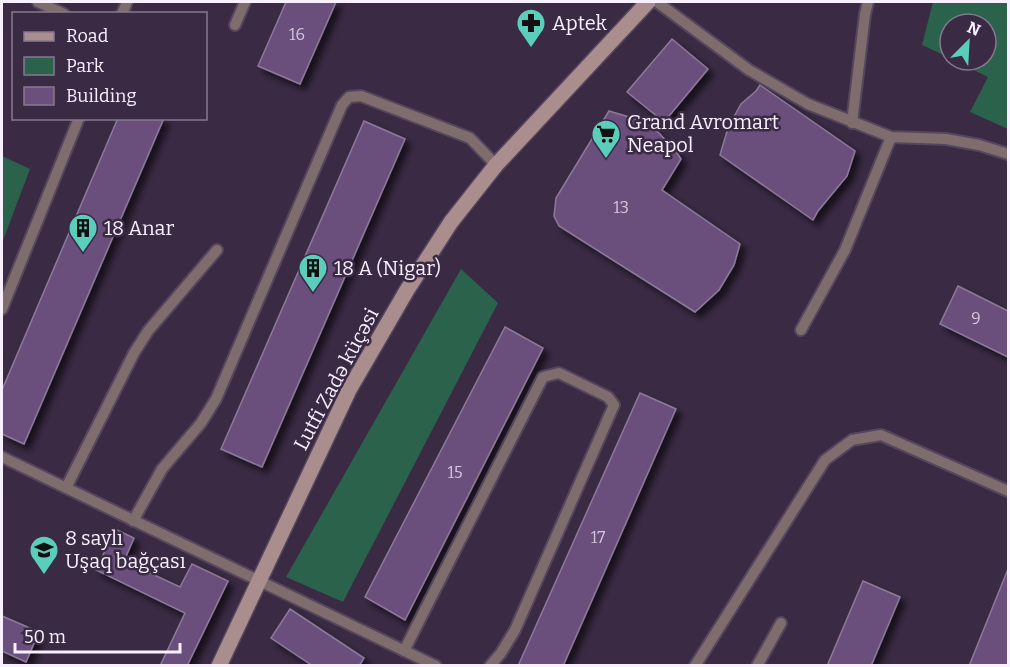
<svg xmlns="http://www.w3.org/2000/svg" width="1010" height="667" viewBox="0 0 1010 667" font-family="Bitter,serif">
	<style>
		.green { fill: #2a624b }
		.building { fill: #6b4f7d; stroke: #8c7a98; stroke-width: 1.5; filter: url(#shadow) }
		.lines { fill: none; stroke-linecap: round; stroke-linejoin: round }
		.service-casing { stroke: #55465e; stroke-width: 14 }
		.secondary-casing { stroke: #55465e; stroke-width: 18 }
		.service { stroke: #7f6d6d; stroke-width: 10 }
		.secondary { stroke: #aa8e8d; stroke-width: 15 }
		.labels { text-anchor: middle; stroke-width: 5; stroke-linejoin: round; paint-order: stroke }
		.number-label { font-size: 16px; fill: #d5c8de }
		.poi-label { font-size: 20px; fill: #f8f0fe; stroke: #3a2a44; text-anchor: start }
		.street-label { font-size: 20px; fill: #f8f0fe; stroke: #3a2a44 }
	</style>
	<defs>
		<filter id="shadow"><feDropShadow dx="5.5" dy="5.5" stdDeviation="3" flood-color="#0009"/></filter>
	</defs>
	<rect width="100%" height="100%" fill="#3a2a44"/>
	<path class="green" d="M933,2H1008V129L970,112L988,77L953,60H986V24H950V58L922,45Z
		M2,156L30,169L2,243Z
		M461,269L498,303L343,602L286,577Z"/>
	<path class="building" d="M286,2H336L300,84L258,66Z
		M672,39L708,69L664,122L627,92Z
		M760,85L855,151L847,176L818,211L813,220L720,155L728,128L736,113L741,104L756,91Z
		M609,111L636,119L658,132L675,150L681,159L662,190L740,244L734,265L719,290L695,312L559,226L554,216L556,198Z
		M118,118H164L24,444L2,434V390Z
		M364,121L405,139L262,467L221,449Z
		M958,286L1008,311V357L940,324Z
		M505,327L543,348L405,620L365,597Z
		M640,393L676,409L563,666H518Z
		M115,529L134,538L124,561L180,587L192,564L228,581L187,666H160L185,613L96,570Z
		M1008,569V666H969Z
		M863,581L900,597L871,666H827Z
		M290,609L364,658L359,666H313L271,638Z
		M2,616L39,632L26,662L2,651Z"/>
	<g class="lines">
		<g class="service-casing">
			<path id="service" d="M38,2L64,14
				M657,2L749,70L808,104L891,137L946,139L979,145L1008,154
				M122,14L127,2
				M235,25L245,2
				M852,123L865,14L868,2
				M2,309L79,118
				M801,330L845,250L891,137
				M2,457L436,666
				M66,488L134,353L148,331L217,250
				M133,521L162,469L201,423L216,399L342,105L349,97L361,96L470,138L496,165
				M404,651L543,377L559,373L608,397L614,405L515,630L501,653L490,666
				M695,666L825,460L852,440L881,435L1008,491
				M757,666L781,623"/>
		</g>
		<g class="secondary-casing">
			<path id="secondary" d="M219,666L349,390L407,290L451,222L496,165L648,2"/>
		</g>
		<use href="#service" class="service"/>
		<use href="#secondary" class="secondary"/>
	</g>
	<defs>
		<g id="pharmacy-pin" transform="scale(1.5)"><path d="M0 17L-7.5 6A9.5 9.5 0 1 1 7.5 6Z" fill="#5bcebb" stroke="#3a2a44"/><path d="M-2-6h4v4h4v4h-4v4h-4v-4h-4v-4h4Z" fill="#111"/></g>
		<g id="supermarket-pin" transform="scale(1.5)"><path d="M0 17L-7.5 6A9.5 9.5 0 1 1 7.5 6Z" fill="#5bcebb" stroke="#3a2a44"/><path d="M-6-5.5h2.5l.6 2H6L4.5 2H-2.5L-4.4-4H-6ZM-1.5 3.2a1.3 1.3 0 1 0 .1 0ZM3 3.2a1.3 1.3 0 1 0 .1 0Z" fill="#111"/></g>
		<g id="building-pin" transform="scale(1.5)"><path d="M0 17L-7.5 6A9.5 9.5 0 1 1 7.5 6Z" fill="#5bcebb" stroke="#3a2a44"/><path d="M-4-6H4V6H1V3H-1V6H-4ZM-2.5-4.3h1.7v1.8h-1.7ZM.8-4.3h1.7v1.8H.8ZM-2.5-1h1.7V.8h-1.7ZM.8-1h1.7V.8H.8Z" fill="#111"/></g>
		<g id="school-pin" transform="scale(1.5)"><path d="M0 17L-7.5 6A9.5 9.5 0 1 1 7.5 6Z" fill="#5bcebb" stroke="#3a2a44"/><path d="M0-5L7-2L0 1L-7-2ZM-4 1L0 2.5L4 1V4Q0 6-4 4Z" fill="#111"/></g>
	</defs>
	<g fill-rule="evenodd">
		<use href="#pharmacy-pin" x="531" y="23"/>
		<use href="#supermarket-pin" x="606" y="134"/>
		<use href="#building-pin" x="83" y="228"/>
		<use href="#building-pin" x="313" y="268"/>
		<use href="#school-pin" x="44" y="550"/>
	</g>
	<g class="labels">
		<g class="number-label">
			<text x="297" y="40">16</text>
			<text x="621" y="213">13</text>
			<text x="976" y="324">9</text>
			<text x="455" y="478">15</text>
			<text x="598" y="543">17</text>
		</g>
		<g class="poi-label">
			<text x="552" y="30">Aptek</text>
			<text x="627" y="129">Grand Avromart<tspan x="627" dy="23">Neapol</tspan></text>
			<text x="104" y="235">18 Anar</text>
			<text x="334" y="275">18 A (Nigar)</text>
			<text x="65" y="545">8 saylı<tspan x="65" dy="23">Uşaq bağçası</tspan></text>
		</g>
		<g class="street-label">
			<text transform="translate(336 379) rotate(-62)" y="7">Lutfi Zadə küçəsi</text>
		</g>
	</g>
	<rect width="1010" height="667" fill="none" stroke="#f8f0fe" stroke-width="6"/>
	<rect x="12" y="12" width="195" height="108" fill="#3a2a44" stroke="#86798e" stroke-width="1.5"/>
	<rect x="24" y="32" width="30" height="9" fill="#aa8e8d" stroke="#86798e" stroke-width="1.5"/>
	<text x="66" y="42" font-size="18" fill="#f8f0fe">Road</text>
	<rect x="24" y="57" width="30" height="18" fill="#2a624b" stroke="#86798e" stroke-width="1.5"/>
	<text x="66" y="72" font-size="18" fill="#f8f0fe">Park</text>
	<rect x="24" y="87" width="30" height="18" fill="#6b4f7d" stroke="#86798e" stroke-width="1.5"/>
	<text x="66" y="102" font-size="18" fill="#f8f0fe">Building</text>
	<g transform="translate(968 42) rotate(24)"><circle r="28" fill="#3a2a44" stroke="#86798e" stroke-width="1.5"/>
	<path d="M0-4.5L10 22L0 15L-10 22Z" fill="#5bcebb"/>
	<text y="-9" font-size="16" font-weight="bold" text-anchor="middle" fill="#f8f0fe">N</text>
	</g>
	<path d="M15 643v9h165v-9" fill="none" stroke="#f8f0fe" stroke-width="3"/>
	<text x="24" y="643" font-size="18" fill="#f8f0fe" stroke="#3a2a44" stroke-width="4.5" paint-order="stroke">50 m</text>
</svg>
